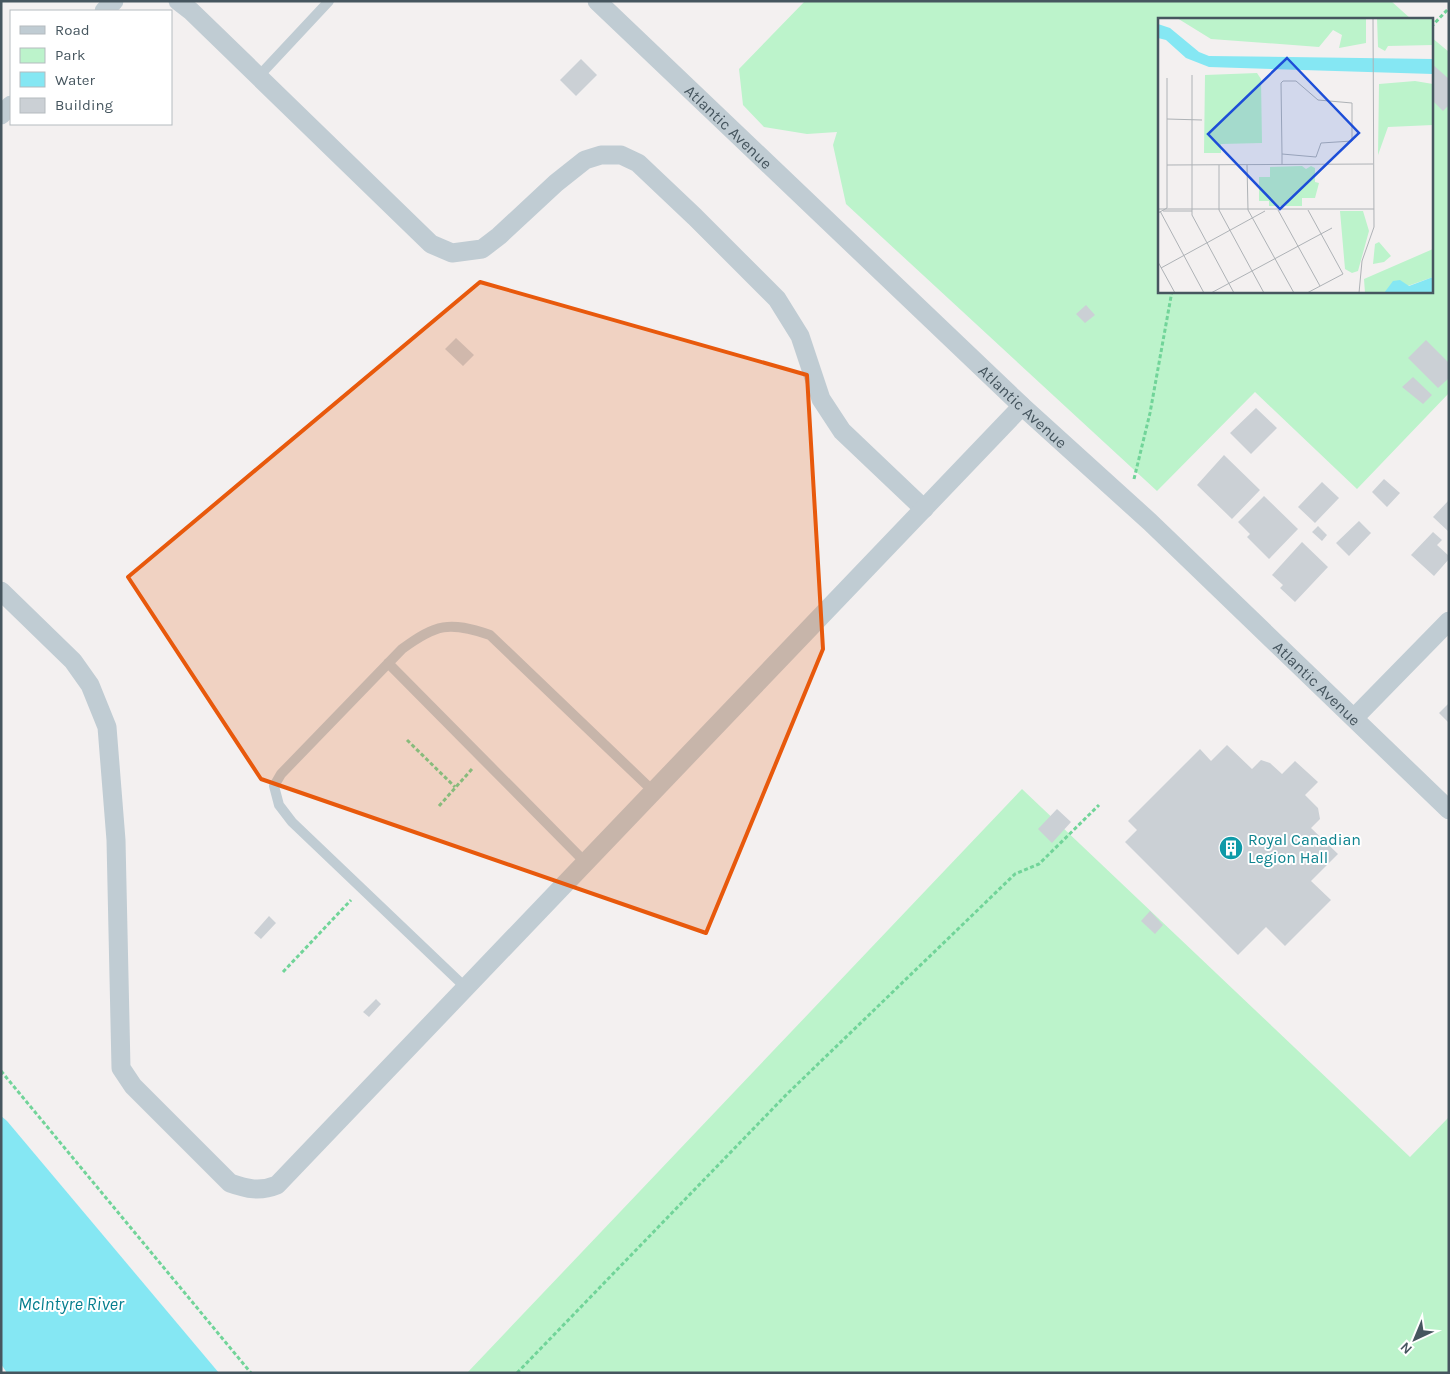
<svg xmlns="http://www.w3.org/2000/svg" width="1450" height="1374" viewBox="0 0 1450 1374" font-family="Karla,sans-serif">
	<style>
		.green { fill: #bcf3cb }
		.water { fill: #85e7f3 }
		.building { fill: #cbd0d5 }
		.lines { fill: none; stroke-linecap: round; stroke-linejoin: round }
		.path { stroke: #71d499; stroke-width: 3; stroke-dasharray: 4 2.5; stroke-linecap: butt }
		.service { stroke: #c0ccd3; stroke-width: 10 }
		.minor { stroke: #c0ccd3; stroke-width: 19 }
		.marked { fill: #e8590c; fill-opacity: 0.2; stroke: #e8590c; stroke-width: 4; stroke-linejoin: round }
		.labels { text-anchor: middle; stroke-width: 4; stroke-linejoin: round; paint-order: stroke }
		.street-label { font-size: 16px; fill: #46565f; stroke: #fff }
		.culture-label { font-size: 16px; fill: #0d838f; stroke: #fff; text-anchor: start }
		.water-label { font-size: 18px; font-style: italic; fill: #057e8e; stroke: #fff }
		.inset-road { fill: none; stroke: #aeb2b6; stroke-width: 1 }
		.view { fill: #1d4ed8; fill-opacity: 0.15; stroke: #1d4ed8; stroke-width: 2.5 }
		.inset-edge { fill: none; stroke: #46565f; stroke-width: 2.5 }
	</style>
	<rect width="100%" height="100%" fill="#f3f0f0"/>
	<path class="green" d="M805,1H1391L1411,19H1159V291H1431V37L1449,52V393L1357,489L1255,392L1157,491L846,204L833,145L837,132L807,134L764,127L743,105L739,69Z
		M1022,789L1410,1157L1449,1117V1373H467Z"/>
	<path class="water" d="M1,1116L7,1121L219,1373H7L1,1364Z"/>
	<path class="building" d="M581,59L597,75L576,96L560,80Z
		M1431,63L1449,79V105L1443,111L1431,99Z
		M1086,305L1095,315L1085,323L1076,314Z
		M456,338L474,355L463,366L445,349Z
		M1426,340L1449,363V378L1438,388L1408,358Z
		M1413,377L1432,395L1423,404L1402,387Z
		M1256,408L1277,428L1251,454L1230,433Z
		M1224,455L1260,490L1232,519L1197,485Z
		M1384,479L1400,493L1387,507L1372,492Z
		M1322,482L1339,498L1315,523L1298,507Z
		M1264,496L1298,529L1269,559L1247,537L1250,534L1238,522Z
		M1449,500V532L1433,517Z
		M1359,521L1371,533L1349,556L1336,543Z
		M1318,526L1327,535L1322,541L1312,532Z
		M1433,532L1442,540L1437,545L1449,556V559L1434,576L1411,555Z
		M1302,542L1328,567L1295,602L1280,588L1283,585L1272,575Z
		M1449,703V723L1439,713Z
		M1227,745L1252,769L1261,760L1270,763L1282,774L1295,761L1318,782L1305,795L1318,808L1320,819L1311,828L1338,854L1311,881L1331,900L1285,946L1266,927L1238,955L1125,842L1137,830L1128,821L1200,749L1211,761Z
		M1057,809L1071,822L1052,843L1038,829Z
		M1150,911L1163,925L1155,934L1141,921Z
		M269,916L276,923L261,939L254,933Z
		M376,999L381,1004L369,1017L363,1012Z"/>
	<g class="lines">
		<path class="path" d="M1431,27L1449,8
			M1134,479L1150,413L1172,291
			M407,740L455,787
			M439,806L472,769
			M283,972L351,900
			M1,1071L251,1373
			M517,1373L787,1094L1015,874L1039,864L1099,805"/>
		<path class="service" d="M258,77L329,1
			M388,663L585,862
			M465,987L292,822L279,805L274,786L281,774L402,649C436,624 449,621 490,635L653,791"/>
		<g class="minor">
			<path d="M178,1L191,11L431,244L452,253L482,249L499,236L556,183L585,160L601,155H621L638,163L695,217L777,299L800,336L821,399L842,431L924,509"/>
			<path id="s1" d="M597,1L1022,406L1150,522L1449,810"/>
			<path d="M104,11L114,1"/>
			<path d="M1,115L11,105"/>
			<path d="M1,591L73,661L90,685L107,727L116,840L121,1068L133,1086L230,1183C247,1189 260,1192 277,1185L1022,406"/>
			<path d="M1354,718L1449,621"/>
		</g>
	</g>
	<path class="marked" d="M480,282L807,375L823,649L706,933L261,779L128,577Z"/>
	<defs>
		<g id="building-disc" transform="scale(1.25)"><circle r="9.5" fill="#0f9aa8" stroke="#fff"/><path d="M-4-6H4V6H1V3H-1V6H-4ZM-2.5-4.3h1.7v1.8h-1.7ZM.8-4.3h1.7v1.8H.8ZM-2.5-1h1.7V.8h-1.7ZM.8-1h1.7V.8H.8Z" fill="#fff"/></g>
	</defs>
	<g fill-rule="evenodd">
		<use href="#building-disc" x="1231" y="848"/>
	</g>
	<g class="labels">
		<g class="street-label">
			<text dy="6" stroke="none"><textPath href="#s1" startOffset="182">Atlantic Avenue</textPath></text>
			<text dy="6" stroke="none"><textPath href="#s1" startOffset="588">Atlantic Avenue</textPath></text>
			<text dy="6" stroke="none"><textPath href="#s1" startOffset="992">Atlantic Avenue</textPath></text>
		</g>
		<g class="culture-label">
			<text x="1248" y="845">Royal Canadian<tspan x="1248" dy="18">Legion Hall</tspan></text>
		</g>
		<g class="water-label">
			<text x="71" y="1310">McIntyre River</text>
		</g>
	</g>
	<g transform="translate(1158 18)">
		<rect width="275" height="275" fill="#f3f0f0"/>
		<path d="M19,0H208V25L181,30L184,17L175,12L161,29L53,21ZM219,0H275V27L230,28L227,33L220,29ZM99,55L103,61L104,125L63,126V135H46L47,57ZM257,63L275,66V107L230,109L220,137L221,66ZM144,148L148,151L153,148L157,150V164L161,165L157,180H144V188H111V183H101V159H112V149ZM182,193H205L211,213L200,253L194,255L187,251ZM221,224L233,238L226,244L215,246L217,226ZM275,231V259L230,275H207L206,261Z" fill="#bcf3cb"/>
		<path d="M0,6L12,10L41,34L51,38L275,41V56L51,49L28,40L8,22L0,20ZM275,259V275H226L235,263L242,262L251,268Z" fill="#85e7f3"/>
		<path class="inset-road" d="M34,57V197L76,275M9,101L44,102M124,136L158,139L163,125L194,123V85L160,82L138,63H125L123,65L124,136V146M9,147L215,146M61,147V192L106,275M89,147L90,192L136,275M0,191H216M120,192L162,268M2,193L46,275M5,193H34M0,195L9,190V60M0,244L17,275M3,250L107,193M53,275L174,210M149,275L185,256L150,192M201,275L204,243L216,209L215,0"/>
		<path class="view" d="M129,40L201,115L122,191L50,116Z"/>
		<rect width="275" height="275" class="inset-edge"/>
	</g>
	<rect width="1450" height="1374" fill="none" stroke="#46565f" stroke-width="5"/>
	<rect x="10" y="10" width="162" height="115" fill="#ffffff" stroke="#b5bbbf"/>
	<rect x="20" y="26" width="25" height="8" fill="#c0ccd3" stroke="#b5bbbf"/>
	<text x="55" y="35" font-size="15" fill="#46565f">Road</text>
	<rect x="20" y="48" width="25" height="15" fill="#bcf3cb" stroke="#b5bbbf"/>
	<text x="55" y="60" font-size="15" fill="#46565f">Park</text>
	<rect x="20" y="72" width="25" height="15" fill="#85e7f3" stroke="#b5bbbf"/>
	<text x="55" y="85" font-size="15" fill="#46565f">Water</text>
	<rect x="20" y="98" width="25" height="15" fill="#cbd0d5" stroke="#b5bbbf"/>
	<text x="55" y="110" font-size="15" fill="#46565f">Building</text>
	<g transform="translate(1415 1339) rotate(224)" stroke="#ffffff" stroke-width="4" paint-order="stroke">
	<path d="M0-4L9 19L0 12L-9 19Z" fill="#46565f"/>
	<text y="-8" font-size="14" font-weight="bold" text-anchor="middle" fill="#46565f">N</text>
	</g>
</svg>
